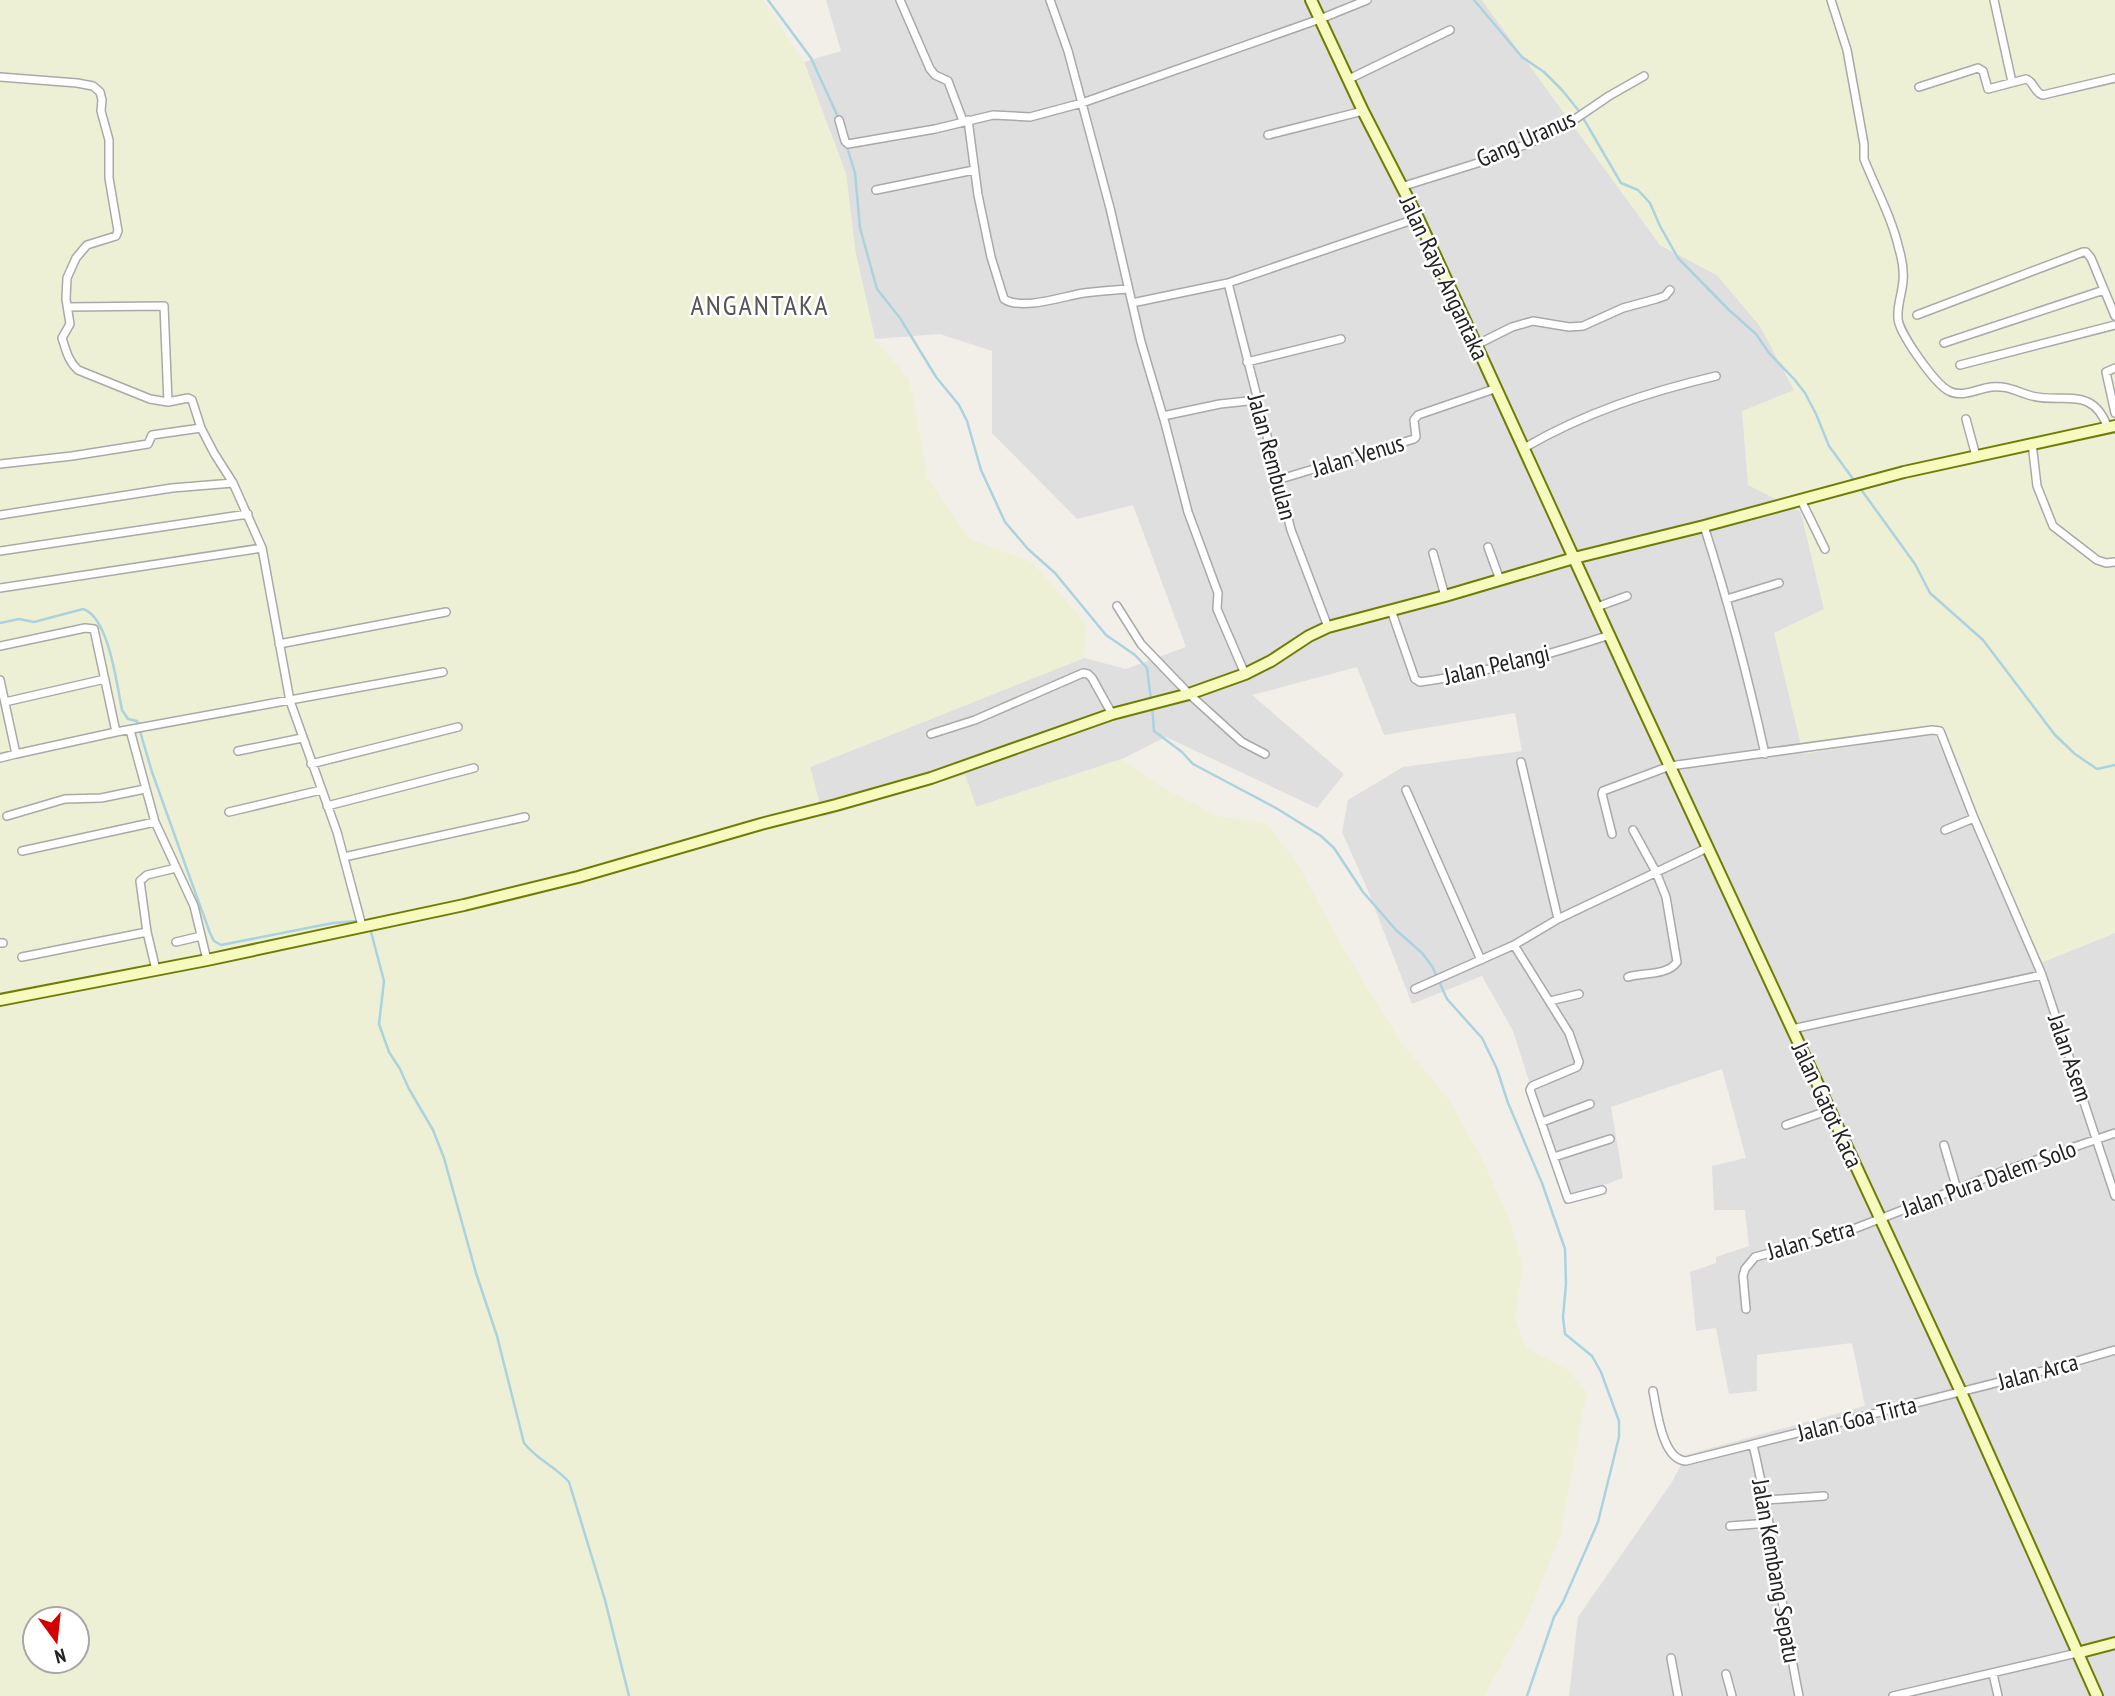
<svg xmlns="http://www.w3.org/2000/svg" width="2115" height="1696" viewBox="0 0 2115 1696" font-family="'PT Sans Narrow',sans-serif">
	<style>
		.residential { fill: #e0dfdf }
		.farmland { fill: #eef0d5; fill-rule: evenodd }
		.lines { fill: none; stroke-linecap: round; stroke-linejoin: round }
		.stream { stroke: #aad3df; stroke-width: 2.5 }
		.street-casing { stroke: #a9a9a9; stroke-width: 10 }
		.secondary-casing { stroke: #707d05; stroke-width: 14 }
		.street { stroke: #fff; stroke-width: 7 }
		.secondary { stroke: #f7fabf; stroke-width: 10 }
		.labels { text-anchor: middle; stroke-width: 5; stroke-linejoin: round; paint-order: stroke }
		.street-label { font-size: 24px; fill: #222; stroke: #fff }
		.quarter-label { font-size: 28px; letter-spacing: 2px; fill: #555; stroke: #fff }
	</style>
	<rect width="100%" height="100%" fill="#f2efe9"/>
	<path class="residential" d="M826,0H1482L1660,245L1717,275L1760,326L1795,391L1801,512L1824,609L1934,733L2037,964L2115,933V1696H1569L1578,1617L1672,1482L1686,1455L1865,1406L1852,1343L1757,1355V1391L1729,1394L1716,1328L1696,1331L1690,1272L1716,1263V1257L1749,1246L1745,1210H1714L1712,1166L1746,1158L1722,1069L1611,1107L1623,1178L1567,1199L1513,1031L1482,976L1412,1004L1366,886L1342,832L1348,800L1403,767L1522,751L1515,713L1384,735L1357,667L1252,695L1344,774L1317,808L1166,737L1122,759L976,807L965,775L823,817L810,767L1084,658L1126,669L1186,647L1133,505L1077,519L992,433V351L940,334L875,339L855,250L846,174L804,62L841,51Z"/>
	<path class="farmland" d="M0,0H763L804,62L846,174L855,250L875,339L910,380L928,479L970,539L1032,562L1086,624L1084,658L810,767L823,817L965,775L976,807L1122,759L1162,787L1218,816L1265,822L1295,859L1346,953L1399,1039L1450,1101L1483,1161L1511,1223L1523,1267L1515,1319L1526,1348L1567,1369L1587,1392L1560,1537L1527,1617L1484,1696H0ZM35,1619H77V1661H35Z
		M1482,0H2115V933L2038,964L1934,733L1803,754L1774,633L1824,609L1801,512L1748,485L1742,411L1794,390L1760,326L1717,275L1660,245Z"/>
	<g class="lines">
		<path class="stream" d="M768,0L811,58L838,117
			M1474,0L1522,57L1544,72L1562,90L1579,111L1621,183L1638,190L1650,203L1660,226L1678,258L1729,310L1756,334L1769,353L1794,379L1805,393L1816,414L1829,446L1856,483
			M847,147L855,173L860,228L877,289L900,318L936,377L959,405L967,421L981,470L1005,522L1028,549L1055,573L1106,635L1135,655L1147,668L1151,700
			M1860,488L1915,564L1930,593L1983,640L2055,735L2075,754L2097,769L2115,765
			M0,623L19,619L34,622L83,609C109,617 117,686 122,710L128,719L137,721L152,772L190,878L210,933L214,941L221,945L333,923L369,920V921
			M1152,706L1154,731L1182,752L1193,764L1276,808L1321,836L1334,848L1363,892L1396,930L1422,953L1432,966L1447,999L1482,1038L1497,1069L1508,1103L1542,1183L1565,1249L1566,1284L1563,1317L1565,1334L1592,1356L1601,1372L1619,1421V1437L1598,1522L1563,1602L1554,1617L1527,1696
			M370,928L384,981L379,1024L389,1052L400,1069L409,1089L433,1130L444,1158L476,1273L497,1336L524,1443C536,1459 556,1467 569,1482L605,1600L629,1696"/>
		<g class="street-casing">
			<path id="street" d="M900,0L930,69L935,75L948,81L963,121
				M1050,0L1068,51L1110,208L1141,342L1165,423L1188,512L1218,593L1217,609L1245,674
				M1831,0L1847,50L1864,144V159C1876,189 1892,218 1899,249C1902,259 1904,270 1903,281C1902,294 1897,305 1898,318C1898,332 1935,384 1949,391C1962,398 1977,389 1991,387C2007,385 2017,392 2032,396C2065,404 2092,385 2108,428
				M1994,0L2012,82
				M0,77L77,83L93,86L100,92L102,100L101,111L109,140V178L118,231L116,236L87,245L76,258L67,278L66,299L70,324L62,338C66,350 68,361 78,370L150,399L168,402L188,398L192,400L201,428L214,453L233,483L262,548L290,701L337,832L362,926
				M1349,79L1450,30
				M1919,87L1978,68L1983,71L1988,89L2026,79C2034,81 2034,93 2043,95L2115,78
				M839,120L845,141L848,144L935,129L993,115L1030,117L1082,103L1320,19L1367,0
				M968,120L978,195L991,257L1004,299C1022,311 1064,296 1084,293C1099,291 1113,290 1128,289
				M1268,135L1363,111
				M1401,187L1484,161L1534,141L1559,130L1609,96L1644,76
				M876,190L974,170
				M1228,283L1291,530L1328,627
				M1132,303L1228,283L1418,218
				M68,307L164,306L168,402
				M1917,315L2083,252H2086L2091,258L2115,316
				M1944,343L2104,290
				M1476,345L1512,327L1533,321L1569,327L1583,326L1623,308L1656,299L1665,296L1670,290
				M1247,362L1341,339
				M1960,365L2115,325
				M2115,368L2106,372L2115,413
				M1163,416L1220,404L1257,400
				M1966,419L1976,456
				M2032,443L2037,486L2053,526L2097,560L2106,563L2115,562
				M1524,448C1584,413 1648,392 1716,376
				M0,464L72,456L148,444L152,435L201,428
				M1277,480L1414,439L1416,437L1414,420L1418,415L1497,388
				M1801,500L1825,549
				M0,515L172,488L233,483
				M1704,526C1728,601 1748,677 1765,754
				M1488,547L1500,580
				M0,551L248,514
				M1433,553L1445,596
				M0,588L262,548
				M1727,599L1779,583
				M1117,606L1141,644L1189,694L1242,742L1265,754
				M1597,607L1627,596
				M1391,610L1415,679L1420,682C1484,673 1548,655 1610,635
				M279,644L446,612
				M0,646L85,628L94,629L116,732
				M0,680L16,754L116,732L443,672
				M5,702L105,679
				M130,730L155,822L194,906L207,960
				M931,734L975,720L1083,673L1088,674L1092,678L1112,714
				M238,751L302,738
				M0,758L16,754
				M1521,762L1558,919
				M311,764L458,727
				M1406,790L1481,960
				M327,806L474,768
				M229,812L321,790
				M7,816L65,799L101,798L145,789
				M1945,830L1974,818
				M1612,834L1602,794L1603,791L1670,766L1932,730L1940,731L1974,818L2042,975L2115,1196
				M22,851L155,822
				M344,857L525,817
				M176,942L201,936
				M0,943H3
				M1514,945L1569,1033L1579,1062L1577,1067L1532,1086L1530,1090L1568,1199L1602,1190
				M22,957L147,932
				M156,970L147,932L140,881L147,875L176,868
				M1628,977C1644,972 1667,976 1677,962L1666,897L1656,872L1633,830
				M1415,989L1514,945L1558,919L1707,848
				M1550,1001L1579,994
				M1792,1029L2042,975
				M1542,1122L1590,1104
				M1786,1125L1830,1110
				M1944,1145L1957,1189
				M1554,1157L1610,1139
				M1746,1309L1743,1276L1745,1269L1755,1257L1838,1235L2001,1172L2115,1133
				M1653,1391C1657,1410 1662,1460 1686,1461L2039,1372L2115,1350
				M1753,1445C1773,1528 1782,1613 1799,1696
				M1766,1500L1824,1496
				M1730,1526L1769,1523
				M1671,1658L1678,1696
				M1726,1674L1732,1696
				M1993,1674L1998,1696
				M1893,1696L2077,1653"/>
		</g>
		<g class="secondary-casing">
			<path id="secondary" d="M1311,0L1363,111L1418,218L1633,687L1961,1392L2097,1696
				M0,1000L207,960L464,905L578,877L761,824L836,805L931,778L1112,714L1189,694L1245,674L1271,661L1309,636L1328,627L1445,596L1574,558L1704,526L1904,472L2115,426
				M2077,1653L2115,1643"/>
		</g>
		<use href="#street" class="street"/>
		<use href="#secondary" class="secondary"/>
	</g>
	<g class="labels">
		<g class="street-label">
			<text transform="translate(1526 139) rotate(-24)" y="8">Gang Uranus</text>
			<text transform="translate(1444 278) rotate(65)" y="8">Jalan Raya Angantaka</text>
			<text transform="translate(1358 456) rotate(-17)" y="8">Jalan Venus</text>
			<text transform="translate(1272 457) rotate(75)" y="8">Jalan Rembulan</text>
			<text transform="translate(1497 665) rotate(-13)" y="8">Jalan Pelangi</text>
			<text transform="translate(2070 1058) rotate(71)" y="8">Jalan Asem</text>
			<text transform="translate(1827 1105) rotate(65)" y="8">Jalan Gatot Kaca</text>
			<text transform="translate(1989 1179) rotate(-20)" y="8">Jalan Pura Dalem Solo</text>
			<text transform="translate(1811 1240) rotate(-16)" y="8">Jalan Setra</text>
			<text transform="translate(2038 1372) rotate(-15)" y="8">Jalan Arca</text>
			<text transform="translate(1857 1419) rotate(-14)" y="8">Jalan Goa Tirta</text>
			<text transform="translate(1776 1571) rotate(80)" y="8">Jalan Kembang Sepatu</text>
		</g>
		<g class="quarter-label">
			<text x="760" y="315">ANGANTAKA</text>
		</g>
	</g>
	<g transform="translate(56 1640) rotate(165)"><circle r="33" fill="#ffffff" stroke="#a7a7a7" stroke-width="2"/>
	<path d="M0-5L12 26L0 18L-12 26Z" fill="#d40000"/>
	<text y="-10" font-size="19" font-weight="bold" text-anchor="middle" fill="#222222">N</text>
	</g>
</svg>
